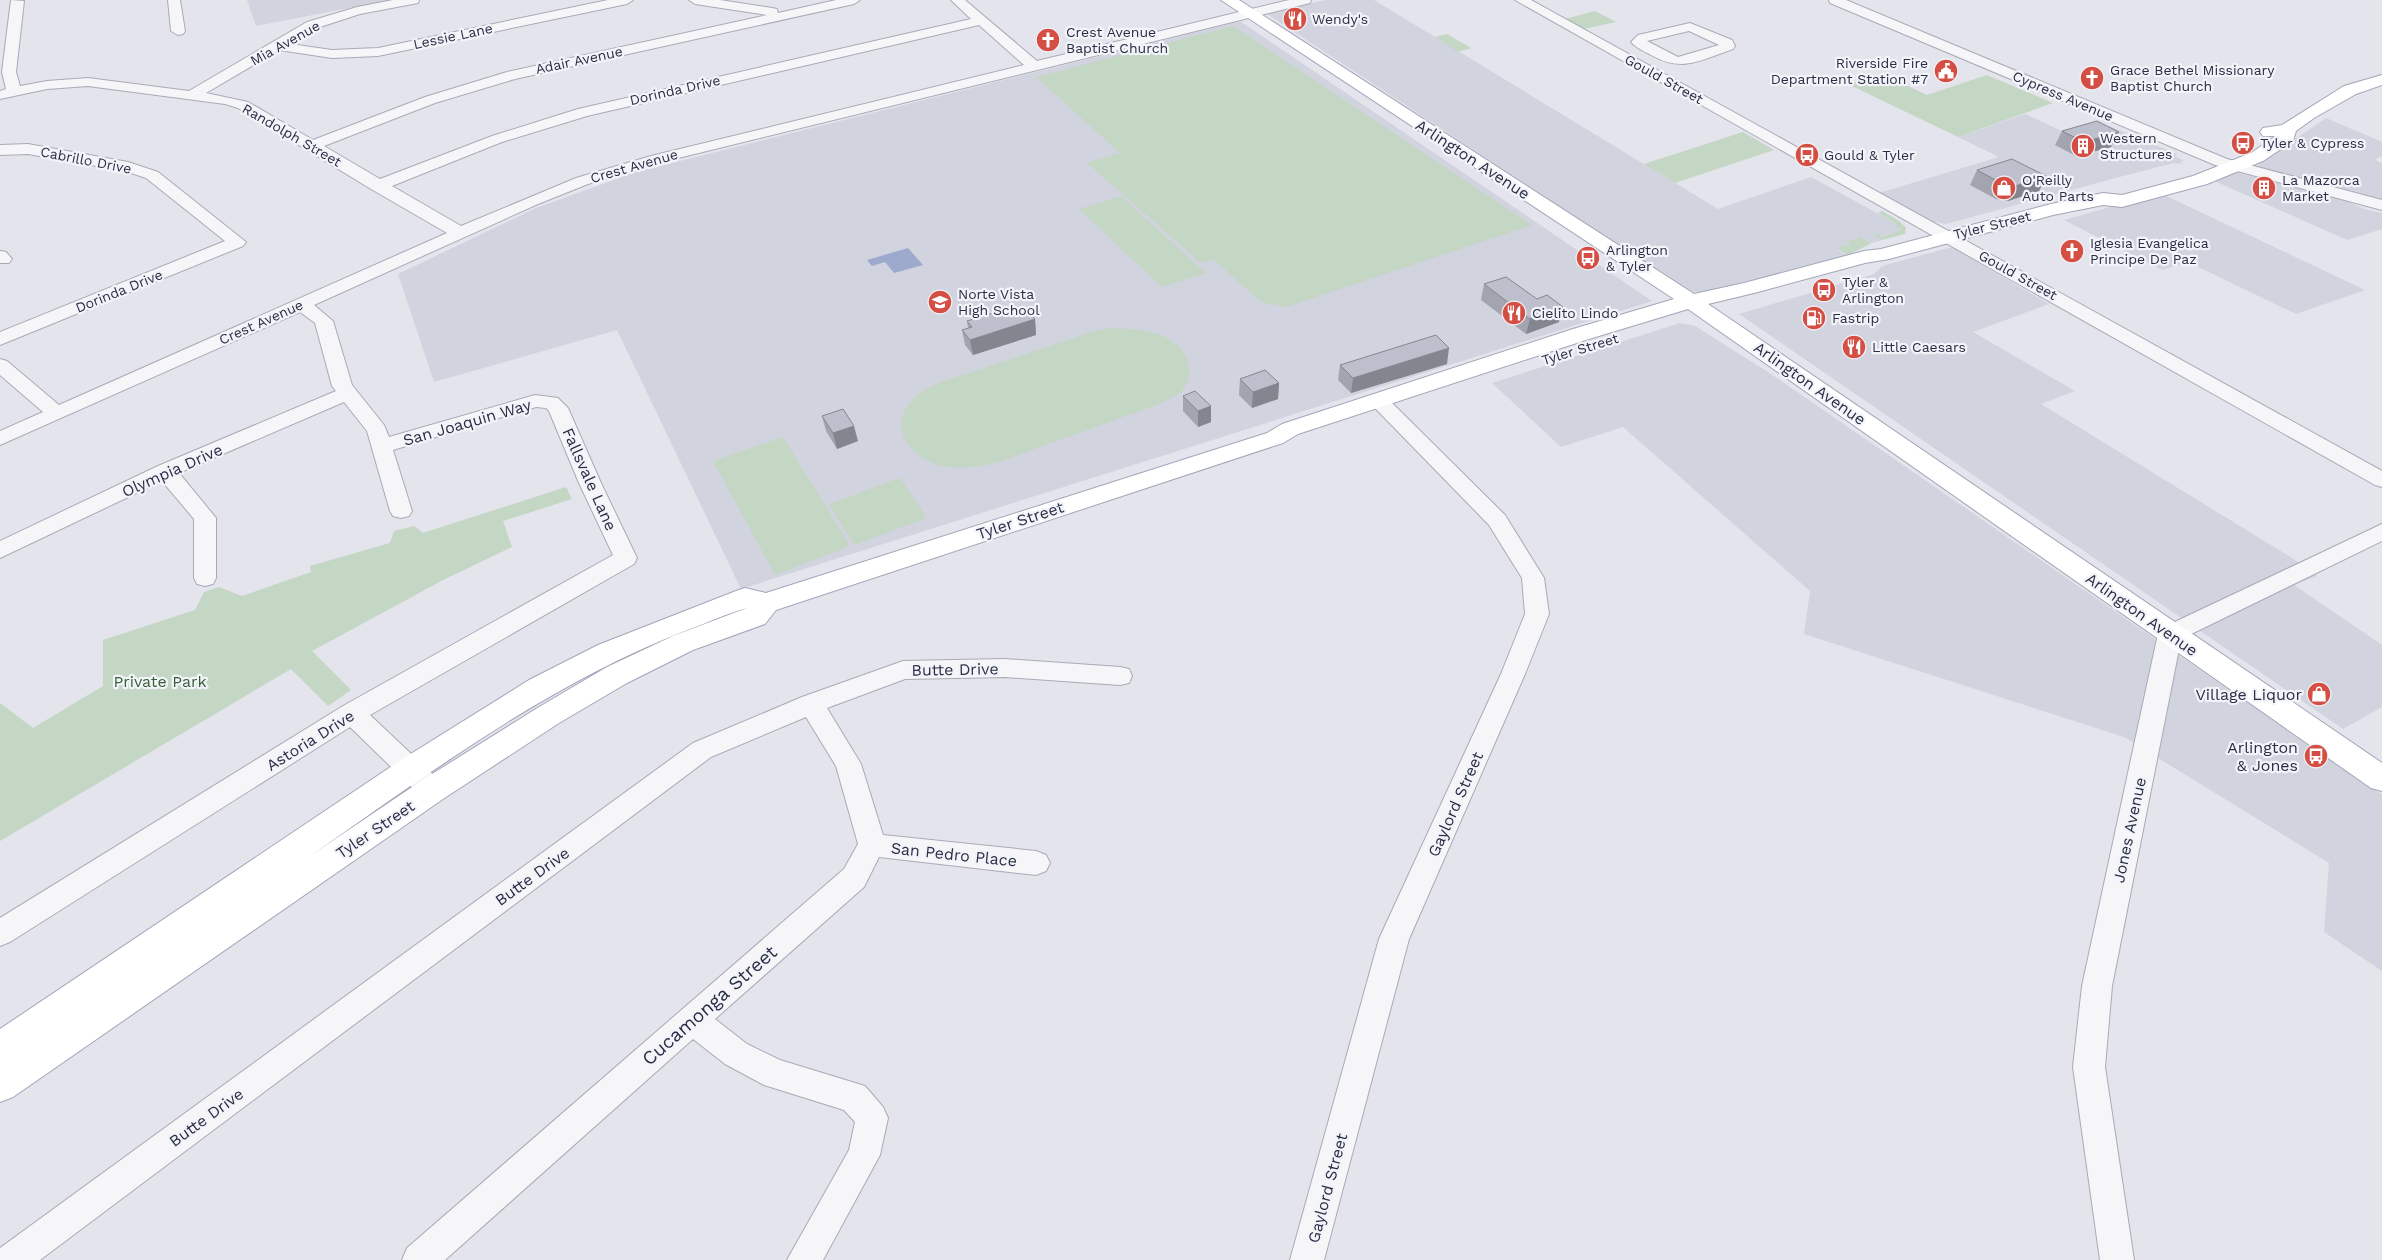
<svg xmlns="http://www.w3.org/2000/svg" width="2382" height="1260" viewBox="0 0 2382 1260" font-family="'Work Sans',sans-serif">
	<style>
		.built { fill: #d1d3de }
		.green { fill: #c4d6c4 }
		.water { fill: #9daacd }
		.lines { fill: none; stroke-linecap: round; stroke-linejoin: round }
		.minor-casing { stroke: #a8aab7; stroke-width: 2 }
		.major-casing { stroke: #a2a6b8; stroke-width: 2 }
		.minor { fill: #f6f6f9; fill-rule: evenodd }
		.major { fill: #fff; fill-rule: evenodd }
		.wall { fill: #a3a4af }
		.shaded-wall { fill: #84868f }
		.building { fill: #bdbfcc; stroke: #84868f }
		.labels { text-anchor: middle; stroke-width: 4.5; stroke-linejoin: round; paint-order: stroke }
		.far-poi-label { font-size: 14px; fill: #2a2e45; stroke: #f3f4f9; text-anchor: start }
		.far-street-label { font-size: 14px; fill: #2a2e45; stroke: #f3f4f9 }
		.street-label { font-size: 16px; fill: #2a2e45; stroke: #f3f4f9 }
		.park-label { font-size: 16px; fill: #366137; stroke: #f3f4f9 }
		.poi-label { font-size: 16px; fill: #2a2e45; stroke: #f3f4f9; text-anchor: end }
		.near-street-label { font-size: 19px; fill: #2a2e45; stroke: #f3f4f9 }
	</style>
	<rect width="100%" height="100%" fill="#e3e4ec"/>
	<path class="built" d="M247,0H390L256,26Z
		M1326,0H1374L1718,209L1811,177L1897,224L1901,230L1882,237L1872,233L1882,240L1872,243L1863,238L1836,249L1848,255L1705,292H1690L1267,14Z
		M1240,21L1652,301L741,589L617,330L434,382L398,274L536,208L636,172Z
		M2025,114L2073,136L2109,126L2177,154L2175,156L2184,161L2180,162L2183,164L2174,163L2123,176L1946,224L1928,221L1879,193L1999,157L1958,137Z
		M2326,118L2382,142V156L2375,160L2382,163V201L2265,170L2259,166L2260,163Z
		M2235,172L2335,196L2364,209L2382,213V229L2347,240L2210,179Z
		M2160,193L2365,290L2296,314L2188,262L2162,270L2064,220Z
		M1952,247L2049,304L1973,332L2075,391L2041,404L2292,558L2317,576L2294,585L2382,645V707L2343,729L1739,314L1874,274L1882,266Z
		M1680,323L1695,326L1771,374L2345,770L2382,794V971L2324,932L2329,863L2124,737L1804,634L1810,591L1623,427L1561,447L1492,383Z"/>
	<path class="green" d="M1595,11L1616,22L1584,29L1565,19Z
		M1233,26L1532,225L1286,307L1261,302L1213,259L1201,263L1087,163L1120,153L1036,77Z
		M1447,34L1471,48L1458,52L1435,37Z
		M1882,74L1927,95L1987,75L2053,103L1958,137L1848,84Z
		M1743,132L1774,150L1675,183L1644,164Z
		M1121,196L1206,273L1162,287L1079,209Z
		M1882,211L1899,221L1906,228L1905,234L1882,240L1872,234L1875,233L1882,237L1901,230L1896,226L1897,224L1878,213Z
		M1860,237L1872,243L1848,255L1836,248L1850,244L1848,241Z
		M1112,328C1130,329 1149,329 1165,337C1184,346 1197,368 1184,388C1180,395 1169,399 1162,403L999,462C980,467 957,470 938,465C901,453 886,417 922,392C939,381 960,376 979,370C1016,357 1054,345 1091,332Z
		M783,437L850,546L775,575L713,461Z
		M900,478L927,518L854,545L829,504Z
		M566,487L572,499L503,521L512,547L445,579L312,651L351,690L328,706L291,669L0,841V703L33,728L103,686V640L195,610L204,592L219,587L242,596L311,572L310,566L390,543L394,531L414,526L423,533Z"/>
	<path class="water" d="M908,248L923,265L894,273L885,262L872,266L867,260Z"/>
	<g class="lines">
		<g class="minor-casing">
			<path id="minor" d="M11,0L24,1L16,72L20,86L47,81L88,78L189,91L307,22L357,7L393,0H419L418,3L360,14L317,28L290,44L332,50L378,48L608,0H633L627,4L378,56L332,58L279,50L206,93L248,102L313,140L425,97L507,72L767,15L695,4L689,0H720L772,8L777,9L778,13L836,0H860L854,4L515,79L435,103L324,146L380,179L492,136L578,109L971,19L951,0H965L1037,61L1289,0H1311L1310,3L662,162L588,184L538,204L314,305L333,321L352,385L384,425L389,437L535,395L558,398L568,408L601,483L637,558L634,564L370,715L441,782L445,790L441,798L432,801L423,798L350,727L10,942L0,946V918L343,706L613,555L579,483L549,411L546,408L536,407L393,450L412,511L409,516L401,518L393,516L390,511L367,431L344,402L179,473L216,518V578L213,584L205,586L197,584L194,578V519L162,481L0,558V541L158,466L336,391L332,386L315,323L300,312L0,445V431L43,412L0,375V359L7,361L59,405L447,233L371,189L238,108L225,104L88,86L47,89L0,99V91L6,89L2,72ZM979,25L1024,65L651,156L576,178L461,226L392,186L502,142L587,116Z
				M168,0H180L185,31L183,34L178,35L171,31Z
				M1515,0H1531L2382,471V487L2375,485Z
				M1829,0H1846L2227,159L2382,200V210L2215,165L1830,3Z
				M1690,23L1732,40L1735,46L1733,49C1701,60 1683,73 1651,55C1644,51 1636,48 1631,42L1638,35ZM1689,31L1719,45L1678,57L1647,41Z
				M28,144L128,162L158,172L246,242L243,246L0,345V332L225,241L146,178L125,171L28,154L0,155V145Z
				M0,251L6,252L12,259L9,263H0Z
				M1379,395L1386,397L1505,515L1544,578L1549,614L1525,674L1409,939L1324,1260H1290L1379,939L1501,674L1525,614L1522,578L1489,525L1372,405L1369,401L1372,397Z
				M2382,524V541L2181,639L2112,986L2105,1067L2134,1260H2100L2073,1067L2082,986L2158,634L2162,628Z
				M1005,659L1120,667L1129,669L1132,676L1129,683L1120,685L1005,677L905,679L827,708L861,764L883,835L1036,851L1046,855L1050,863L1046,871L1036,875L879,857L864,887L715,1019L747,1044L780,1060L865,1086L883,1107L888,1118L880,1155L823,1260H787L849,1150L855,1122L844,1110L764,1085L725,1064L693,1039L445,1260H402L407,1248L844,869L858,844L836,766L806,717L711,757L40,1260H0V1248L693,743L802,697L903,661Z"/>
		</g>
		<g class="major-casing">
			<path id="major" d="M1221,0H1239L1694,294L1744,283L1864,251L1881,249L2051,204L2103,193L2122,195L2193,176L2251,153L2276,136H2263L2260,132L2263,128L2282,125L2344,86L2382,75V85L2356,94L2314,118L2296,131L2293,141L2263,161L2207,184L2122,207L2103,205L2053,215L1889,259L1865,263L1754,293L1708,304L2382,763V791L2371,788L1688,309L1589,339L1298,434L1283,443L776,610L765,624L693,650L627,683L559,723L443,799L13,1097L0,1102V1029L401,760L529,680L598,645L736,591L745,588L766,593L1267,433L1282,424L1573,329L1674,299ZM747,608L673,636L607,667L539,707L421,781L310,856C431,772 551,682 690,629C709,622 728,613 747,608Z"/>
		</g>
		<use href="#minor" class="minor"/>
		<use href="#major" class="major"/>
	</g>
	<path class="wall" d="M2062,131L2111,147L2076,156L2055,145Z
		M1977,170L2046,176L2039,191L2008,201L1996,199L1970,185Z
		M1484,284L1559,322L1526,334L1481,300Z
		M1017,312L1035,319L1036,335L973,355L965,345L962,330L968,328L967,321Z
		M1447,364L1351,393L1338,380L1340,365Z
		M1240,379L1279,383L1278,399L1252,408L1239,395Z
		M1183,396L1211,406V422L1198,427L1183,411Z
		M822,416L858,441L837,449L826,431Z"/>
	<path class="shaded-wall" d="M2119,132L2111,147L2076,156L2084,142Z
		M2046,176L2039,191L2008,201L2015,186Z
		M1563,307L1559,322L1526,334L1530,319Z
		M1035,319L1036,335L973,355L970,340Z
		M1449,348L1447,364L1351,393L1353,378Z
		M1279,383L1278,399L1252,408L1253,392Z
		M1211,406V422L1198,427V411Z
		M854,426L858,441L837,449L833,433Z"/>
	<path class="building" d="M2097,121L2119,132L2084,142L2062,131Z
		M2012,159L2046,176L2015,186L2003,184L1977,170Z
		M1506,277L1537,299L1547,295L1563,307L1530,319L1484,284Z
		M1013,307L1017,312L1026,310L1035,319L970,340L962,330L972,327L967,321Z
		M1436,335L1449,348L1353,378L1340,365Z
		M1265,370L1279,383L1253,392L1240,379Z
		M1195,391L1211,406L1198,411L1183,396Z
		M843,409L854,426L833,433L822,416Z"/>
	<defs>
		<g id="restaurant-disc" transform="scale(1.25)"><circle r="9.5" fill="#d44e44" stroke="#f3f4f9"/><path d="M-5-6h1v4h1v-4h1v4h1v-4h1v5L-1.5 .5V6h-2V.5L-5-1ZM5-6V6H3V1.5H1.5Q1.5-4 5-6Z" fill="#fff"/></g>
		<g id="church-disc" transform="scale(1.25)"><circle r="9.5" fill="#d44e44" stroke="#f3f4f9"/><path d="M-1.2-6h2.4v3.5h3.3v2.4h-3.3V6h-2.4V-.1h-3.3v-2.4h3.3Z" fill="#fff"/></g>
		<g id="civic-disc" transform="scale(1.25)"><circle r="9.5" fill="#d44e44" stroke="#f3f4f9"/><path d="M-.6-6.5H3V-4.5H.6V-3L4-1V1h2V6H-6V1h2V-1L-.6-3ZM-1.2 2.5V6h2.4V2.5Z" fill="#fff"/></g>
		<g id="bus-disc" transform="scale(1.25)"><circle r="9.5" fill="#d44e44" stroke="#f3f4f9"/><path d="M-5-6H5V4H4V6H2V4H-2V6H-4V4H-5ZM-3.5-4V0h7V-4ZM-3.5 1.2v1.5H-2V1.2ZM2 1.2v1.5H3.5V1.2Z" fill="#fff"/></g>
		<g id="building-disc" transform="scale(1.25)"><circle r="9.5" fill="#d44e44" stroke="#f3f4f9"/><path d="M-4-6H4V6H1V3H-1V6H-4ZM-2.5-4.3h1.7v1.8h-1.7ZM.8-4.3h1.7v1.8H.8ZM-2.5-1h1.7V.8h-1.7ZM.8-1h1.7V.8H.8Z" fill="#fff"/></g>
		<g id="shop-disc" transform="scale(1.25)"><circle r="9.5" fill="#d44e44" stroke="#f3f4f9"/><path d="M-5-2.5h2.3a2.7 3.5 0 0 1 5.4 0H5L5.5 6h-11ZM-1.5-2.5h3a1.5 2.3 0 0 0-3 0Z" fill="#fff"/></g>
		<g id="school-disc" transform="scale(1.25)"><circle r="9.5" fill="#d44e44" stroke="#f3f4f9"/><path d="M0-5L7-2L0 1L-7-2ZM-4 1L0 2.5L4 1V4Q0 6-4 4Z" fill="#fff"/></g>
		<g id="fuel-disc" transform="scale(1.25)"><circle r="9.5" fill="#d44e44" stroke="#f3f4f9"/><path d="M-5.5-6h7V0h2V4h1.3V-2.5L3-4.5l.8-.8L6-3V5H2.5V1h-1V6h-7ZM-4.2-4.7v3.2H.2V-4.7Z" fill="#fff"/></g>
	</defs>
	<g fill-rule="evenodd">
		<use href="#restaurant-disc" x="1295" y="19"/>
		<use href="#church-disc" x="1048" y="40"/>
		<use href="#civic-disc" x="1946" y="71"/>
		<use href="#church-disc" x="2092" y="78"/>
		<use href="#bus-disc" x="2243" y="143"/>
		<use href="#building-disc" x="2083" y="146"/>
		<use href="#bus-disc" x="1807" y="155"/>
		<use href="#shop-disc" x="2004" y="188"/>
		<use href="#building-disc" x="2264" y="188"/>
		<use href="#church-disc" x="2072" y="251"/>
		<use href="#bus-disc" x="1588" y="258"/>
		<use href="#bus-disc" x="1824" y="290"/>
		<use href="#school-disc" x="940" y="302"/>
		<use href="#restaurant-disc" x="1514" y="313"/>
		<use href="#fuel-disc" x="1814" y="318"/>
		<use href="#restaurant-disc" x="1854" y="347"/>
		<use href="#shop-disc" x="2319" y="694"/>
		<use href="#bus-disc" x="2316" y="756"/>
	</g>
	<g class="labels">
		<g class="far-poi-label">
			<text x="1312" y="24">Wendy's</text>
			<text x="1066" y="37">Crest Avenue<tspan x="1066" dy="16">Baptist Church</tspan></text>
			<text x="1928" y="68" text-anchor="end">Riverside Fire<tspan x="1928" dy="16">Department Station #7</tspan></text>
			<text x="2110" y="75">Grace Bethel Missionary<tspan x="2110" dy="16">Baptist Church</tspan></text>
			<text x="2100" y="143">Western<tspan x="2100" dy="16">Structures</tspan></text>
			<text x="2260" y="148">Tyler &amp; Cypress</text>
			<text x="1824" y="160">Gould &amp; Tyler</text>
			<text x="2022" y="185">O'Reilly<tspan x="2022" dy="16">Auto Parts</tspan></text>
			<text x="2282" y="185">La Mazorca<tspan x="2282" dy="16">Market</tspan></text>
			<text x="2090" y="248">Iglesia Evangelica<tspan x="2090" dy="16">Principe De Paz</tspan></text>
			<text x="1606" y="255">Arlington<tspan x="1606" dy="16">&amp; Tyler</tspan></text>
			<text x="1842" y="287">Tyler &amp;<tspan x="1842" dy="16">Arlington</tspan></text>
			<text x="958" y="299">Norte Vista<tspan x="958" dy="16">High School</tspan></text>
			<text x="1532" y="318">Cielito Lindo</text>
			<text x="1832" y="323">Fastrip</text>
			<text x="1872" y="352">Little Caesars</text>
		</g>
		<g class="far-street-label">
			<text transform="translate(453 36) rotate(-12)" y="5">Lessie Lane</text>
			<text transform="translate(285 43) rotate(-29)" y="5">Mia Avenue</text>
			<text transform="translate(579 60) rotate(-12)" y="5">Adair Avenue</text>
			<text transform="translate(1664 79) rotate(29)" y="5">Gould Street</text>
			<text transform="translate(675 90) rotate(-13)" y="5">Dorinda Drive</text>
			<text transform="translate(2063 96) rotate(23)" y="5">Cypress Avenue</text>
			<text transform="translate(292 135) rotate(30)" y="5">Randolph Street</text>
			<text transform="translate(86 160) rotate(11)" y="5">Cabrillo Drive</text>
			<text transform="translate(634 166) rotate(-16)" y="5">Crest Avenue</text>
			<text transform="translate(1992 225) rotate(-14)" y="5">Tyler Street</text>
			<text transform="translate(2018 275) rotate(29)" y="5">Gould Street</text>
			<text transform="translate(119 291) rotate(-22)" y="5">Dorinda Drive</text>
			<text transform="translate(261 322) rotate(-24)" y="5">Crest Avenue</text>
			<text transform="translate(1580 349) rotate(-17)" y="5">Tyler Street</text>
		</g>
		<g class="street-label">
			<text transform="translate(1473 159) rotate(33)" y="6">Arlington Avenue</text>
			<text transform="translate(1810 383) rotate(35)" y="6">Arlington Avenue</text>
			<text transform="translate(467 422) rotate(-16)" y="6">San Joaquin Way</text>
			<text transform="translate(172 470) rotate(-24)" y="6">Olympia Drive</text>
			<text transform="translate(590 479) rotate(66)" y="6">Fallsvale Lane</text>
			<text transform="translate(1020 520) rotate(-18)" y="6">Tyler Street</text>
			<text transform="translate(2142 614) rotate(35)" y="6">Arlington Avenue</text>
			<text transform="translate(955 669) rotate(-1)" y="6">Butte Drive</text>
			<text transform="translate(310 740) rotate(-32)" y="6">Astoria Drive</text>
			<text transform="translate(1455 804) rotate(-66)" y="6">Gaylord Street</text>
			<text transform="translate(375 829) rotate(-34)" y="6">Tyler Street</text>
			<text transform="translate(2129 830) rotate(-78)" y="6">Jones Avenue</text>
			<text transform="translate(954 854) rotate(6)" y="6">San Pedro Place</text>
			<text transform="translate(532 876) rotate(-36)" y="6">Butte Drive</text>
			<text transform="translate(206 1117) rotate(-36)" y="6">Butte Drive</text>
			<text transform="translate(1327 1188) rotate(-75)" y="6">Gaylord Street</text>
		</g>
		<g class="park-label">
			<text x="160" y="687">Private Park</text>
		</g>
		<g class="poi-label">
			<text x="2302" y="700">Village Liquor</text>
			<text x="2298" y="753">Arlington<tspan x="2298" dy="18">&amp; Jones</tspan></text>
		</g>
		<g class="near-street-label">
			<text transform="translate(709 1005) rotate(-41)" y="7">Cucamonga Street</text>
		</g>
	</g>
</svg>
